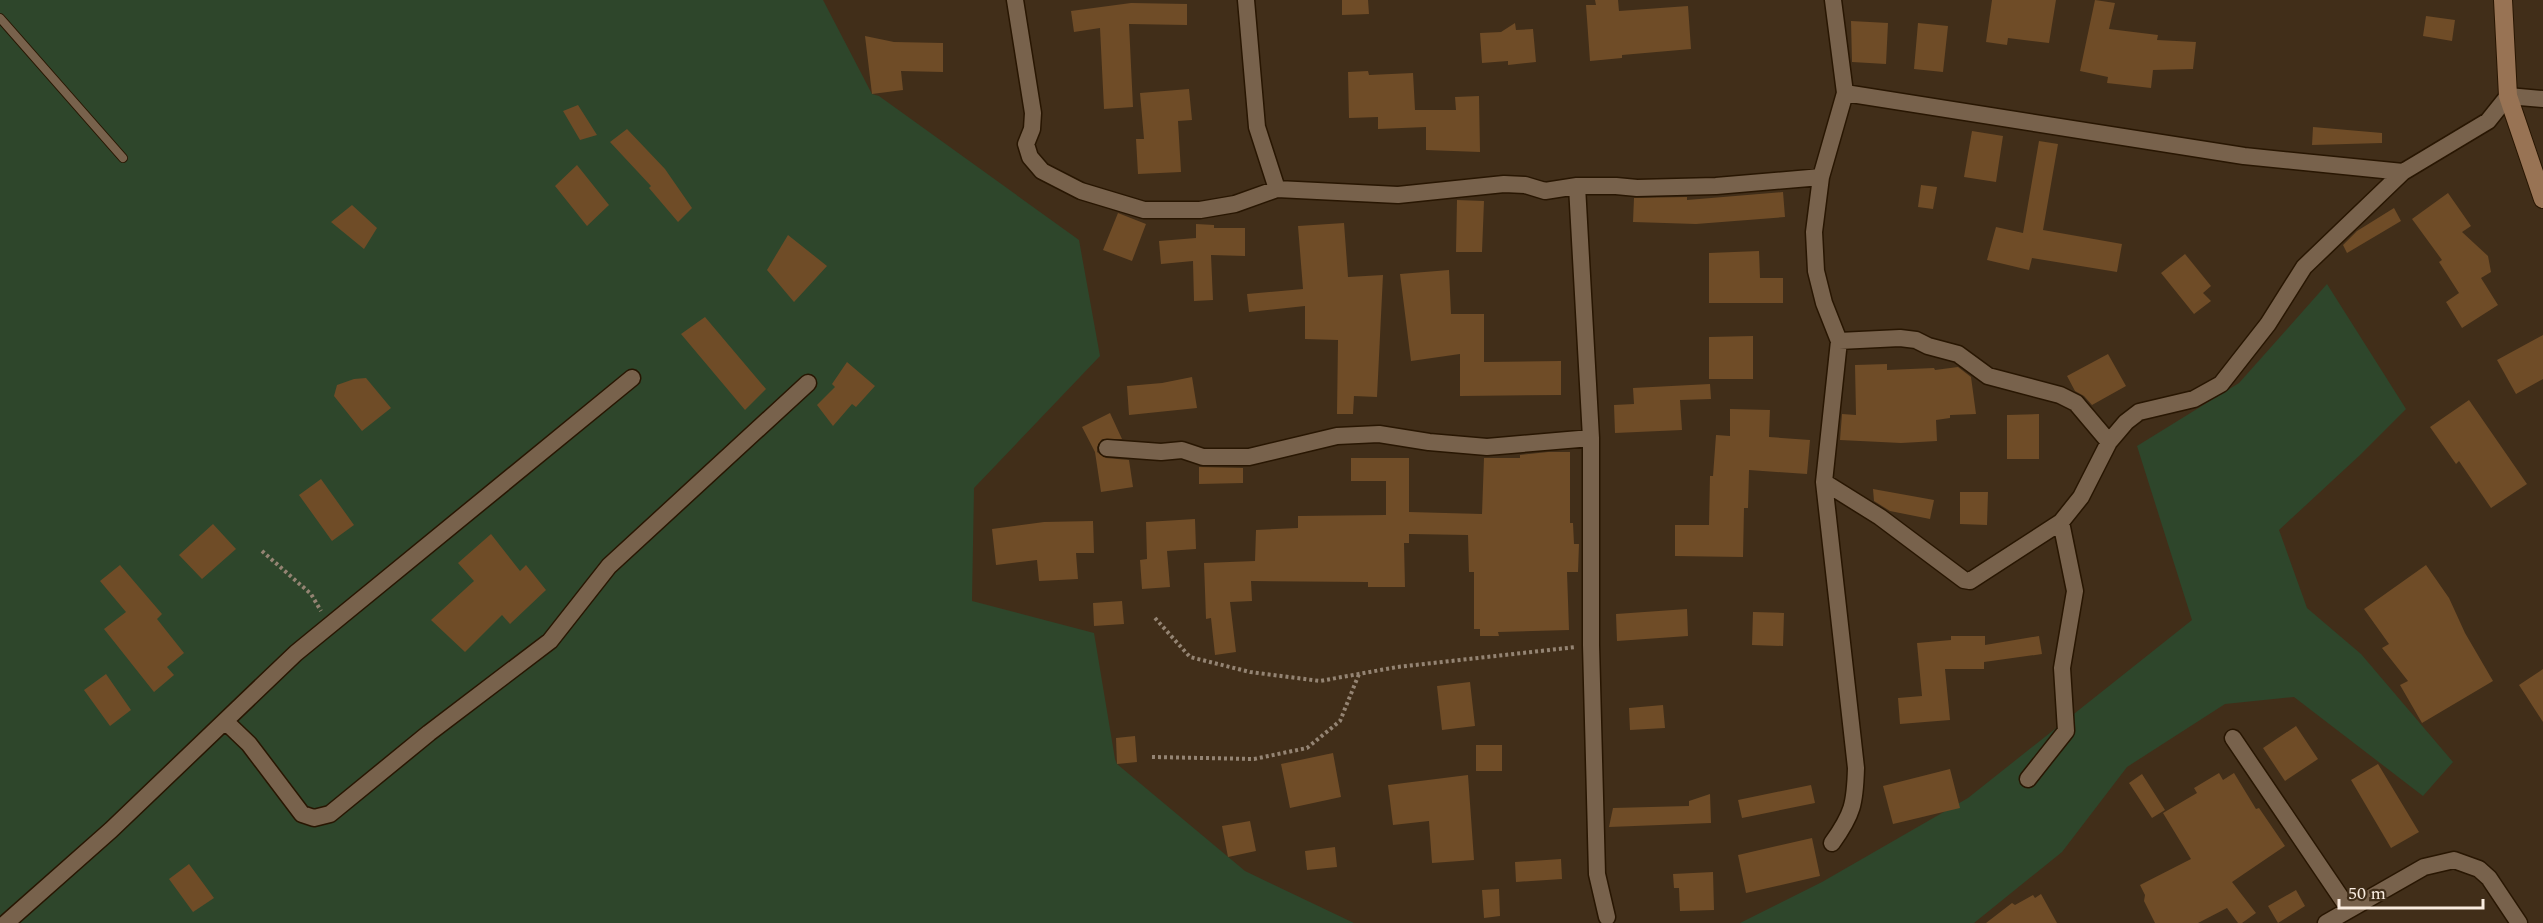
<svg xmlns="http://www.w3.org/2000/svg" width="2543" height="923" viewBox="0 0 2543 923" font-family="Spectral,serif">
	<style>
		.green { fill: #2e462b }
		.building { fill: #6f4c27 }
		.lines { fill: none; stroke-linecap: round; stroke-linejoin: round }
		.lane-casing { stroke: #281602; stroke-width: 10 }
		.street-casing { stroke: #281602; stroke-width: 19 }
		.secondary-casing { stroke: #281602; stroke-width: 20 }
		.path { stroke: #948473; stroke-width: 4; stroke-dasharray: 3 3; stroke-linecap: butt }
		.lane { stroke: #78624c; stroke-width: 8 }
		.street { stroke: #78624c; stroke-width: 16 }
		.secondary { stroke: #987354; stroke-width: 18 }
	</style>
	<rect width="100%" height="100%" fill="#412e19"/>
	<path class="green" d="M0,0H823L872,94L879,96L1079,240L1100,356L974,488L972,601L1094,633L1115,759L1117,764L1245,871L1354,923H0Z
		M2327,284L2406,409L2359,456L2279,530L2307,608L2361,654L2453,762L2423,796L2294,697L2225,704L2127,767L2062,852L1974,923H1740L1822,882L1968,798L2192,620L2137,446L2239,383Z"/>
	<path class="building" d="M1342,0H1368L1369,14L1342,15Z
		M1595,0H1618L1619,11L1688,6L1691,49L1622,55V58L1590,61L1586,5H1596Z
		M1992,0H2056L2049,43L2008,38L2007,45L1986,42Z
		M2095,0L2115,3L2109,29L2158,35L2157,40L2196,42L2193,69L2153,70L2151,88L2107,83L2108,77L2080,71Z
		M1131,3L1187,4V25L1129,24L1133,107L1104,109L1100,28L1074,32L1071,11Z
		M2426,16L2455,20L2452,41L2423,36Z
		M1851,21L1888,23L1886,64L1852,62Z
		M1515,23L1516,30L1533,29L1536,62L1508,65V61L1482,63L1480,33L1501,32Z
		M1918,23L1948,26L1943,72L1914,69Z
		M865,36L894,42L943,43V72L901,71L903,90L872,94Z
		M1368,71L1369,75L1413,73L1415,110H1456L1455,97L1479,96L1480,152L1426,150V127L1378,129V117L1349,118L1348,72Z
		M1189,89L1192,120L1178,121L1181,172L1138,174L1136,139H1144L1140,93Z
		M578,105L597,135L580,140L563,111Z
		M2313,127L2382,133V143L2312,145Z
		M627,129L665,169L692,208L678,222L649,188L651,186L610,142Z
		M1972,131L2003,136L1996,182L1964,177Z
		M2039,141L2058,144L2043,230L2122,244L2117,272L2032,258L2029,270L1987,260L1996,227L2023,233Z
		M577,165L609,205L587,226L555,186Z
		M1921,185L1937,187L1933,209L1918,207Z
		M1783,192L1785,217L1696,224L1633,222L1634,198L1687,197V200Z
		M2448,193L2471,226L2462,232L2488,256L2491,272L2481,278L2498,305L2462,328L2446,302L2459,293L2439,262L2442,260L2412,219Z
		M1457,200L1484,201L1482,252H1456Z
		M352,205L377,228L364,249L331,222Z
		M2394,208L2401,221L2347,253L2343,245L2357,231Z
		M1118,213L1146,224L1132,261L1103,250Z
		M1344,223L1348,277L1383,275L1377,397L1354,396L1353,414H1337L1338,340L1305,339V306L1249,312L1247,294L1303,289L1298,226Z
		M1196,224L1214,225V228H1245V256L1211,255L1213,300L1194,301L1193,261L1161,264L1159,241L1196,238Z
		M788,235L827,266L794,302L767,270Z
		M1759,251L1760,278H1783V303H1709V253Z
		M2185,254L2211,286L2203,293L2211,301L2194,314L2161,273Z
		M1449,270L1451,314H1484V362L1561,361V395L1460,396V354L1411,361L1400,274Z
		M705,317L766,389L745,410L681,334Z
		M2543,335V379L2516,394L2497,360Z
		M1753,336V379H1709V337Z
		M2108,354L2126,386L2092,405L2084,396L2075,391L2067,376Z
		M847,362L875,386L856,407L852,404L833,426L817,405L835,387L832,384Z
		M1887,364V370L1934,368L1935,370L1958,367L1971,377L1976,414L1950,415V418L1936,420L1937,441L1901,443L1840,440L1842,414L1856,415L1855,365Z
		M1192,377L1197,408L1129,415L1127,386L1162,383Z
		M366,378L391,408L362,431L334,396L337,385L354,379Z
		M1710,384L1711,399L1680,400L1682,430L1615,433L1614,405L1634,404L1633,388Z
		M2469,400L2527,484L2491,508L2459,461L2456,464L2430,427Z
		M1730,409L1770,410L1769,437L1810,440L1807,474L1749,470L1748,508H1744L1743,557L1675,556V525H1709L1710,476H1713L1716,435L1730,436Z
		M1110,413L1122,439H1102L1097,447V452L1106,458L1129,460L1133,487L1101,492L1095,452L1082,427Z
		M2039,414V459H2007V415Z
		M1548,452H1570V523H1573L1574,544H1579L1578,572H1567L1569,630L1498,632L1499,636H1480V629H1474V572H1469L1468,535L1409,534V543H1404L1405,587H1368V582L1251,581L1252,601L1230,602L1236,652L1215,655L1211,618L1206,619L1204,563L1255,561L1256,530L1298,528V516L1386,515V481H1351V458H1409V512L1482,514L1484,458H1520V455Z
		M1199,467L1243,468V483L1199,484Z
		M321,479L354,525L332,541L299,495Z
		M1873,489L1934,500L1930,519L1890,511L1874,501Z
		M1960,492H1988L1987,525L1960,524Z
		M1195,519L1196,549L1167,551L1170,587L1142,589L1140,560L1147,559L1146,522Z
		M1093,521L1094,553H1076L1078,579L1039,581L1037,560L996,565L992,529L1044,522Z
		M213,524L236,549L202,579L179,555Z
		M491,534L520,571L526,565L546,590L510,624L502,615L465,652L431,620L474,581L458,563Z
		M120,565L162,614L157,619L184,653L167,667L174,675L154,692L104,629L126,612L100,581Z
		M2426,565L2449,598L2465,633L2493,681L2422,723L2400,685L2408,681L2382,648L2389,644L2364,609Z
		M1122,601L1124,624L1094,626L1093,603Z
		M1687,609L1688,636L1617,641L1616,614Z
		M1753,612L1784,613L1783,646L1752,645Z
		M1951,636H1985V645L2039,636L2042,654L1984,662V669H1945L1950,720L1900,724L1898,698L1922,696L1917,643L1951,640Z
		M2543,669V722L2519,685Z
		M106,674L131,710L110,726L84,690Z
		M1470,682L1475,726L1442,730L1437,686Z
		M1663,705L1665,728L1630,730L1629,708Z
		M2296,726L2318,759L2285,781L2263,748Z
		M1135,736L1137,762L1117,764L1116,738Z
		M1476,745H1502V771H1476Z
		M1333,753L1341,797L1290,808L1281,764Z
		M2378,764L2419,832L2391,848L2351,780Z
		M1950,769L1960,808L1893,824L1883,786Z
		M2219,773L2223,780L2234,773L2256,809L2259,808L2285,846L2232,882L2256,913L2242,923H2238L2227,908L2198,923H2155L2144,901L2145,895L2140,885L2191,859L2163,813L2197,793L2194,788Z
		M2142,774L2165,810L2152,818L2129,783Z
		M1468,775L1474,860L1432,863L1429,821L1393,825L1388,785Z
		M1811,785L1815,803L1742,818L1738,800Z
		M1710,794L1711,823L1609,827L1613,808L1689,806V801Z
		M1250,821L1256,851L1228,857L1222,826Z
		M1812,838L1820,876L1746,893L1738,855Z
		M1335,847L1337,867L1307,870L1305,851Z
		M1561,859L1562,879L1516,882L1515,862Z
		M189,864L214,898L193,912L169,879Z
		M1713,872L1714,910L1680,911L1679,888H1674L1673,874Z
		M1499,889L1500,916L1484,918L1482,890Z
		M2296,890L2305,906L2278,923L2268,906Z
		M2041,894L2057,923H1986L2012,903L2015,905L2033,895L2035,898Z"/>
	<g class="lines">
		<g class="lane-casing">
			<path id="lane" d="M0,18L123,158"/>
		</g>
		<g class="street-casing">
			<path id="street" d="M1015,0L1033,113L1032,129L1026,144L1030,157L1042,171L1081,191L1144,210H1200L1235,204L1277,189L1398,195L1504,184L1525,185L1545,191L1577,186H1616L1637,188L1716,186L1821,177
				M1246,0L1257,127L1277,189
				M1845,93L2244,156L2403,172
				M1577,186L1591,438V645L1597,874L1607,917
				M1839,341L1900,338L1916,340L1928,346L1958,354L1988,376L2060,395L2076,403L2109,442
				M1107,448L1161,452L1182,450L1203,457H1249L1337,436L1379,434L1429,442L1487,447L1591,438
				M1824,482L1880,517L1964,580L1970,581L2061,522L2081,497L2109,442L2126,422L2139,412L2194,399L2221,384L2268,324L2304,267L2403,172L2488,121L2508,96L2543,99
				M225,721L249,744L302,814L314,818L330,814L429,733L550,641L609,566L808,383
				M2233,738L2348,908
				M2028,779L2066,731L2062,668L2075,591L2061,522
				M1832,843C1853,814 1855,803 1856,768L1824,482L1839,341L1824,303L1816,271L1814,232L1821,177L1845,93L1833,0
				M6,923L111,830L296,653L632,378
				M2326,923L2424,867L2454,860L2479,869L2489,878L2519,923"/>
		</g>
		<g class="secondary-casing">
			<path id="secondary" d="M2503,0L2508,96L2543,199"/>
		</g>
		<path class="path" d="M262,551L311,594L321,611
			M1155,618L1190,657L1250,672L1320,681L1397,667L1576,647
			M1152,757L1254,759L1307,748L1340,721L1359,674"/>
		<use href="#lane" class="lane"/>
		<use href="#street" class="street"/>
		<use href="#secondary" class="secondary"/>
	</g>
	<path d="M2339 899v9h144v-9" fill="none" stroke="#f9ece0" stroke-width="3"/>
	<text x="2348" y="899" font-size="18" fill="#f9ece0" stroke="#412e19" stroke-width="4.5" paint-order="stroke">50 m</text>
</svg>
